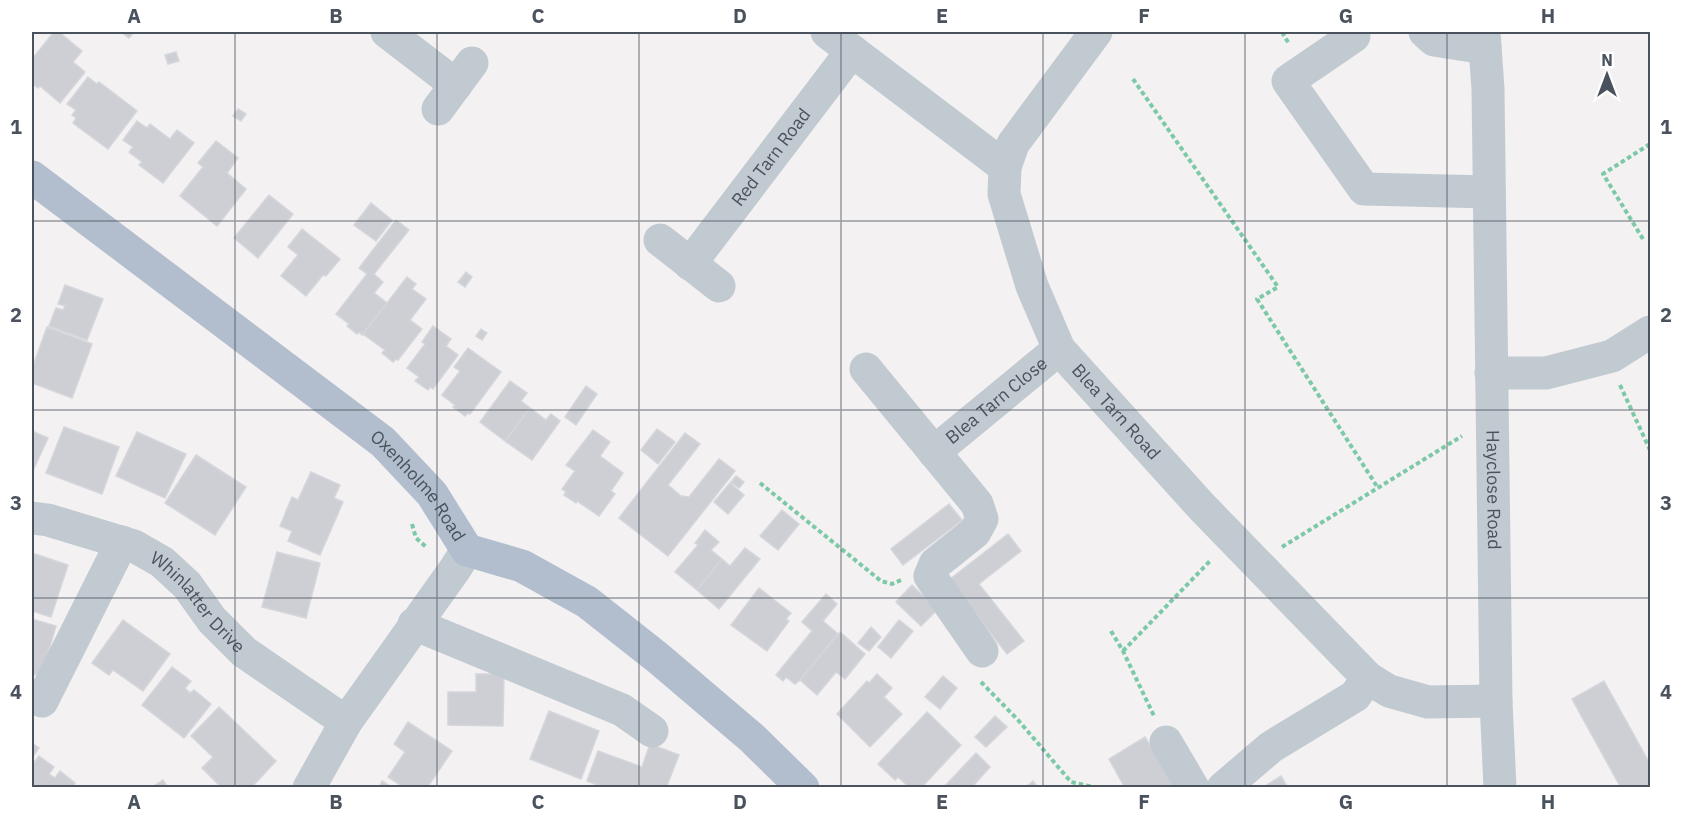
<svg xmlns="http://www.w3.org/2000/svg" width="1682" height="819" viewBox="0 0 1682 819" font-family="'IBM Plex Sans',sans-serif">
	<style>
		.building { fill: #cecfd5; stroke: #d5d6db; stroke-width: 1.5 }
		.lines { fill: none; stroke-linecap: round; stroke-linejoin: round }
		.path { stroke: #7cc9a8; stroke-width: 4; stroke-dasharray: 4.5 3; stroke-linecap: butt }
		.minor { stroke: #c2cad1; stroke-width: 33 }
		.major { stroke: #b2becd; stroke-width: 33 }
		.grid { fill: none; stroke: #49525d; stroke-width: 1.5; stroke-opacity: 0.55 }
		.labels { text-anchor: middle; stroke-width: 5; stroke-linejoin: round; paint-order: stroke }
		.street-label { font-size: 18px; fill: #49525d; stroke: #fff }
		.neatline { fill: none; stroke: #49525d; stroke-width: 2 }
		.grid-label { font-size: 20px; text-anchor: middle; font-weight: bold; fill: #49525d }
	</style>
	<rect width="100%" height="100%" fill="#f3f1f1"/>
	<path class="building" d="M54,32H59L82,51L73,62L85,72L60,103L40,86L38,88L32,83V59Z
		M121,32H134L129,38Z
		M176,52L179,61L168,64L165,55Z
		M88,77L97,84L99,82L137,111L108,149L73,123L76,118L72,115L76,110L67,104Z
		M238,109L246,114L241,121L233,116Z
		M137,121L147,128L150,124L170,139L177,130L194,143L163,183L139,165L142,162L129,152L133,147L123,140Z
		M216,141L238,158L227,173L246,189L217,226L180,196L203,167L198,163Z
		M269,195L293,214L258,258L234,238Z
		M371,203L392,220L376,241L354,225Z
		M396,220L409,230L374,274L383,282L374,293L387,303L362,335L359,332L357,334L347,326L349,324L336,314L367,274L359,268Z
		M302,229L340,259L326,276L323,275L306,296L281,276L298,255L288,247Z
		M466,272L472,277L465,287L458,282Z
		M407,277L416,284L412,289L426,299L410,320L422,329L398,360L396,359L393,362L382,353L385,350L363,334Z
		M65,285L103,299L87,340L49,326L56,308L63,310L65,306L58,304Z
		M433,326L451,339L446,346L458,355L433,389L430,387L428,390L415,381L419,377L407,368L425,344L422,342Z
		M47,327L92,344L72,398L32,383V369Z
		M481,329L487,333L482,340L476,336Z
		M468,348L501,372L470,414L468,413L465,416L453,407L455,405L442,395L460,371L454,367Z
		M510,381L527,393L521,401L530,408L505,441L480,422Z
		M586,386L597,394L576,425L565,417Z
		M530,408L546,420L551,414L560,421L532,460L505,441Z
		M64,427L119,447L102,494L46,473Z
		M657,429L675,442L658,464L641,450Z
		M593,430L610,442L600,456L623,473L611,491L615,494L599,516L577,501L576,503L564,495L566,492L562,489L575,471L566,465Z
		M32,431L48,438L32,473Z
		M137,432L186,454L165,498L116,476Z
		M685,433L700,444L668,485L681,496L689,497L719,459L735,471L668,556L619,518Z
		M196,455L246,487L215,535L165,503Z
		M311,472L340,485L334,498L343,502L320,555L288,541L292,531L280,526L292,497L298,500Z
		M736,476L744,482L739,488L731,482Z
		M730,483L744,495L728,514L714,502Z
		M949,504L962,520L903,565L891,549Z
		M782,510L799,524L778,550L760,536Z
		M705,530L719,542L711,550L722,559L697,590L675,572L698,545L695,543Z
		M1008,534L1021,551L979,584L1024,641L1007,654L949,580Z
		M745,548L760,559L719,609L697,590L722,559L730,566Z
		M277,552L320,563L306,618L262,607Z
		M32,553L68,565L51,617L32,611Z
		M912,585L937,610L921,626L896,602Z
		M759,588L791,613L786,619L789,621L767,651L731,625Z
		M826,594L837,604L823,621L838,634L800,680L795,684L786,677L783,681L776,675L812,631L802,622Z
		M32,619L56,626L41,676L32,674Z
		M123,620L170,654L143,691L113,670L109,675L92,663Z
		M899,620L913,631L891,658L878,647Z
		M871,627L881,637L869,651L858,643Z
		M840,632L865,654L845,679L836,672L817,695L800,680Z
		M172,667L191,681L185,688L190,693L194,690L211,704L184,738L142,705Z
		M476,674H504L503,726L448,725V692H476Z
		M877,674L892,688L884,697L902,714L870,747L837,714L867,681L869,683Z
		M943,676L957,688L940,709L925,697Z
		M1604,681L1650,764V788H1621L1572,699Z
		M219,707L276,761L251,788H222L202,768L213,757L191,736Z
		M549,711L599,731L581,779L530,759Z
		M927,712L961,745L921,788H910L898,777L895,780L878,764Z
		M995,716L1007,727L986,747L975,737Z
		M408,722L452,751L427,788H405L388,777L405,752L394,744Z
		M1145,737L1175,788H1125L1109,759Z
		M32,743L39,748L32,758Z
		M650,744L679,755L666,788H605L587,781L598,751L642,767Z
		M976,753L990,767L973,786L974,788H943Z
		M39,756L54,767L49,774L55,778L60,771L75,783L72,788H32V765Z
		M1281,776L1288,788H1262Z
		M163,780L168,788H151Z
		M382,781L393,788H379Z
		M1033,781L1038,788H1025Z"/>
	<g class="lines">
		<path class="path" d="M1282,32L1289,44
			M1133,79L1278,287L1257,299L1378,488
			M1643,239L1603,174L1650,144
			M1620,385L1650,450
			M760,483L881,581L892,584L901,580
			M412,524L416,538L426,547
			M1282,547L1462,436
			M1111,631L1123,651L1154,716
			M1123,651L1210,561
			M981,682L1018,720L1071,782L1098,788"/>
		<g class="minor">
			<path d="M387,32L456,85"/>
			<path id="s1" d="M827,32L1005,167L1004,194L1032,286L1059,349L1202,507L1368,678L1389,691L1428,702L1496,701"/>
			<path d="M1425,32L1434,40L1485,48"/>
			<path id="s2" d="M1484,32L1488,89L1496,701L1500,788"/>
			<path d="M1354,36L1288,81L1364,189L1489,192"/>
			<path d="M438,109L472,63"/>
			<path d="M1005,167L1013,144L1096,32"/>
			<path d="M660,240L719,286"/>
			<path id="s3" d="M690,264L852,51"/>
			<path d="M866,369L977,504L982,519L975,532L935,564L930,576L982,651"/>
			<path d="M1491,373H1546L1612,356L1650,332"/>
			<path id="s4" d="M934,452L1059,349"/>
			<path id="s5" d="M32,518L48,520L134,546L162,562L187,585L212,620L244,652L346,722"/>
			<path d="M414,624L622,710L652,731"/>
			<path d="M42,701L122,542"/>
			<path d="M1166,742L1193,788"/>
			<path d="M309,788L346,722L455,569L467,550"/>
			<path d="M1223,788L1271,747L1355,696L1368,678"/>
		</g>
		<path class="major" id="s6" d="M32,177L383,442L432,494L467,550L522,566L587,602L658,658L752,738L803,788"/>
	</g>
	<path class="grid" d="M235,32V788M437,32V788M639,32V788M841,32V788M1043,32V788M1245,32V788M1447,32V788M32,221H1650M32,410H1650M32,598H1650"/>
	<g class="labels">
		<g class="street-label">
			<text dy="6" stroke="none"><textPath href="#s3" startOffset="134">Red Tarn Road</textPath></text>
			<text dy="6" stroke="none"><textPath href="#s4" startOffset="81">Blea Tarn Close</textPath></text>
			<text dy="6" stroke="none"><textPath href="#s1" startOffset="500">Blea Tarn Road</textPath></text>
			<text dy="6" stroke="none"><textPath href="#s6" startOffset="496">Oxenholme Road</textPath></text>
			<text dy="6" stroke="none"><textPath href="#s2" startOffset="458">Hayclose Road</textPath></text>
			<text dy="6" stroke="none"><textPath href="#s5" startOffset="192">Whinlatter Drive</textPath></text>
		</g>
	</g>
	<rect width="1682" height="819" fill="none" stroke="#ffffff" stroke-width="66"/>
	<g transform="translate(1607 75)" stroke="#ffffff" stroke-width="4.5" paint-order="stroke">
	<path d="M0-4.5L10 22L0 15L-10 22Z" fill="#49525d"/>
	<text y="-9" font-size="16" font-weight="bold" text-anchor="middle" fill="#49525d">N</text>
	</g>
	<rect x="33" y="33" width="1616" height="753" class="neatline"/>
	<g class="grid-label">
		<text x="134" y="23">A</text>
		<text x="336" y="23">B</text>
		<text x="538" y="23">C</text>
		<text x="740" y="23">D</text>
		<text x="942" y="23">E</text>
		<text x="1144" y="23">F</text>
		<text x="1346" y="23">G</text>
		<text x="1548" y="23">H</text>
		<text x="16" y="134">1</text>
		<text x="1666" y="134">1</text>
		<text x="16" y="322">2</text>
		<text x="1666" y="322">2</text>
		<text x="16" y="510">3</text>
		<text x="1666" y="510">3</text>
		<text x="16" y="699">4</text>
		<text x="1666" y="699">4</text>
		<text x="134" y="809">A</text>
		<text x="336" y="809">B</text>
		<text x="538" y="809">C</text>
		<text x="740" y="809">D</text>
		<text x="942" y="809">E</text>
		<text x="1144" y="809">F</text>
		<text x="1346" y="809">G</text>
		<text x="1548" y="809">H</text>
	</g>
</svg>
